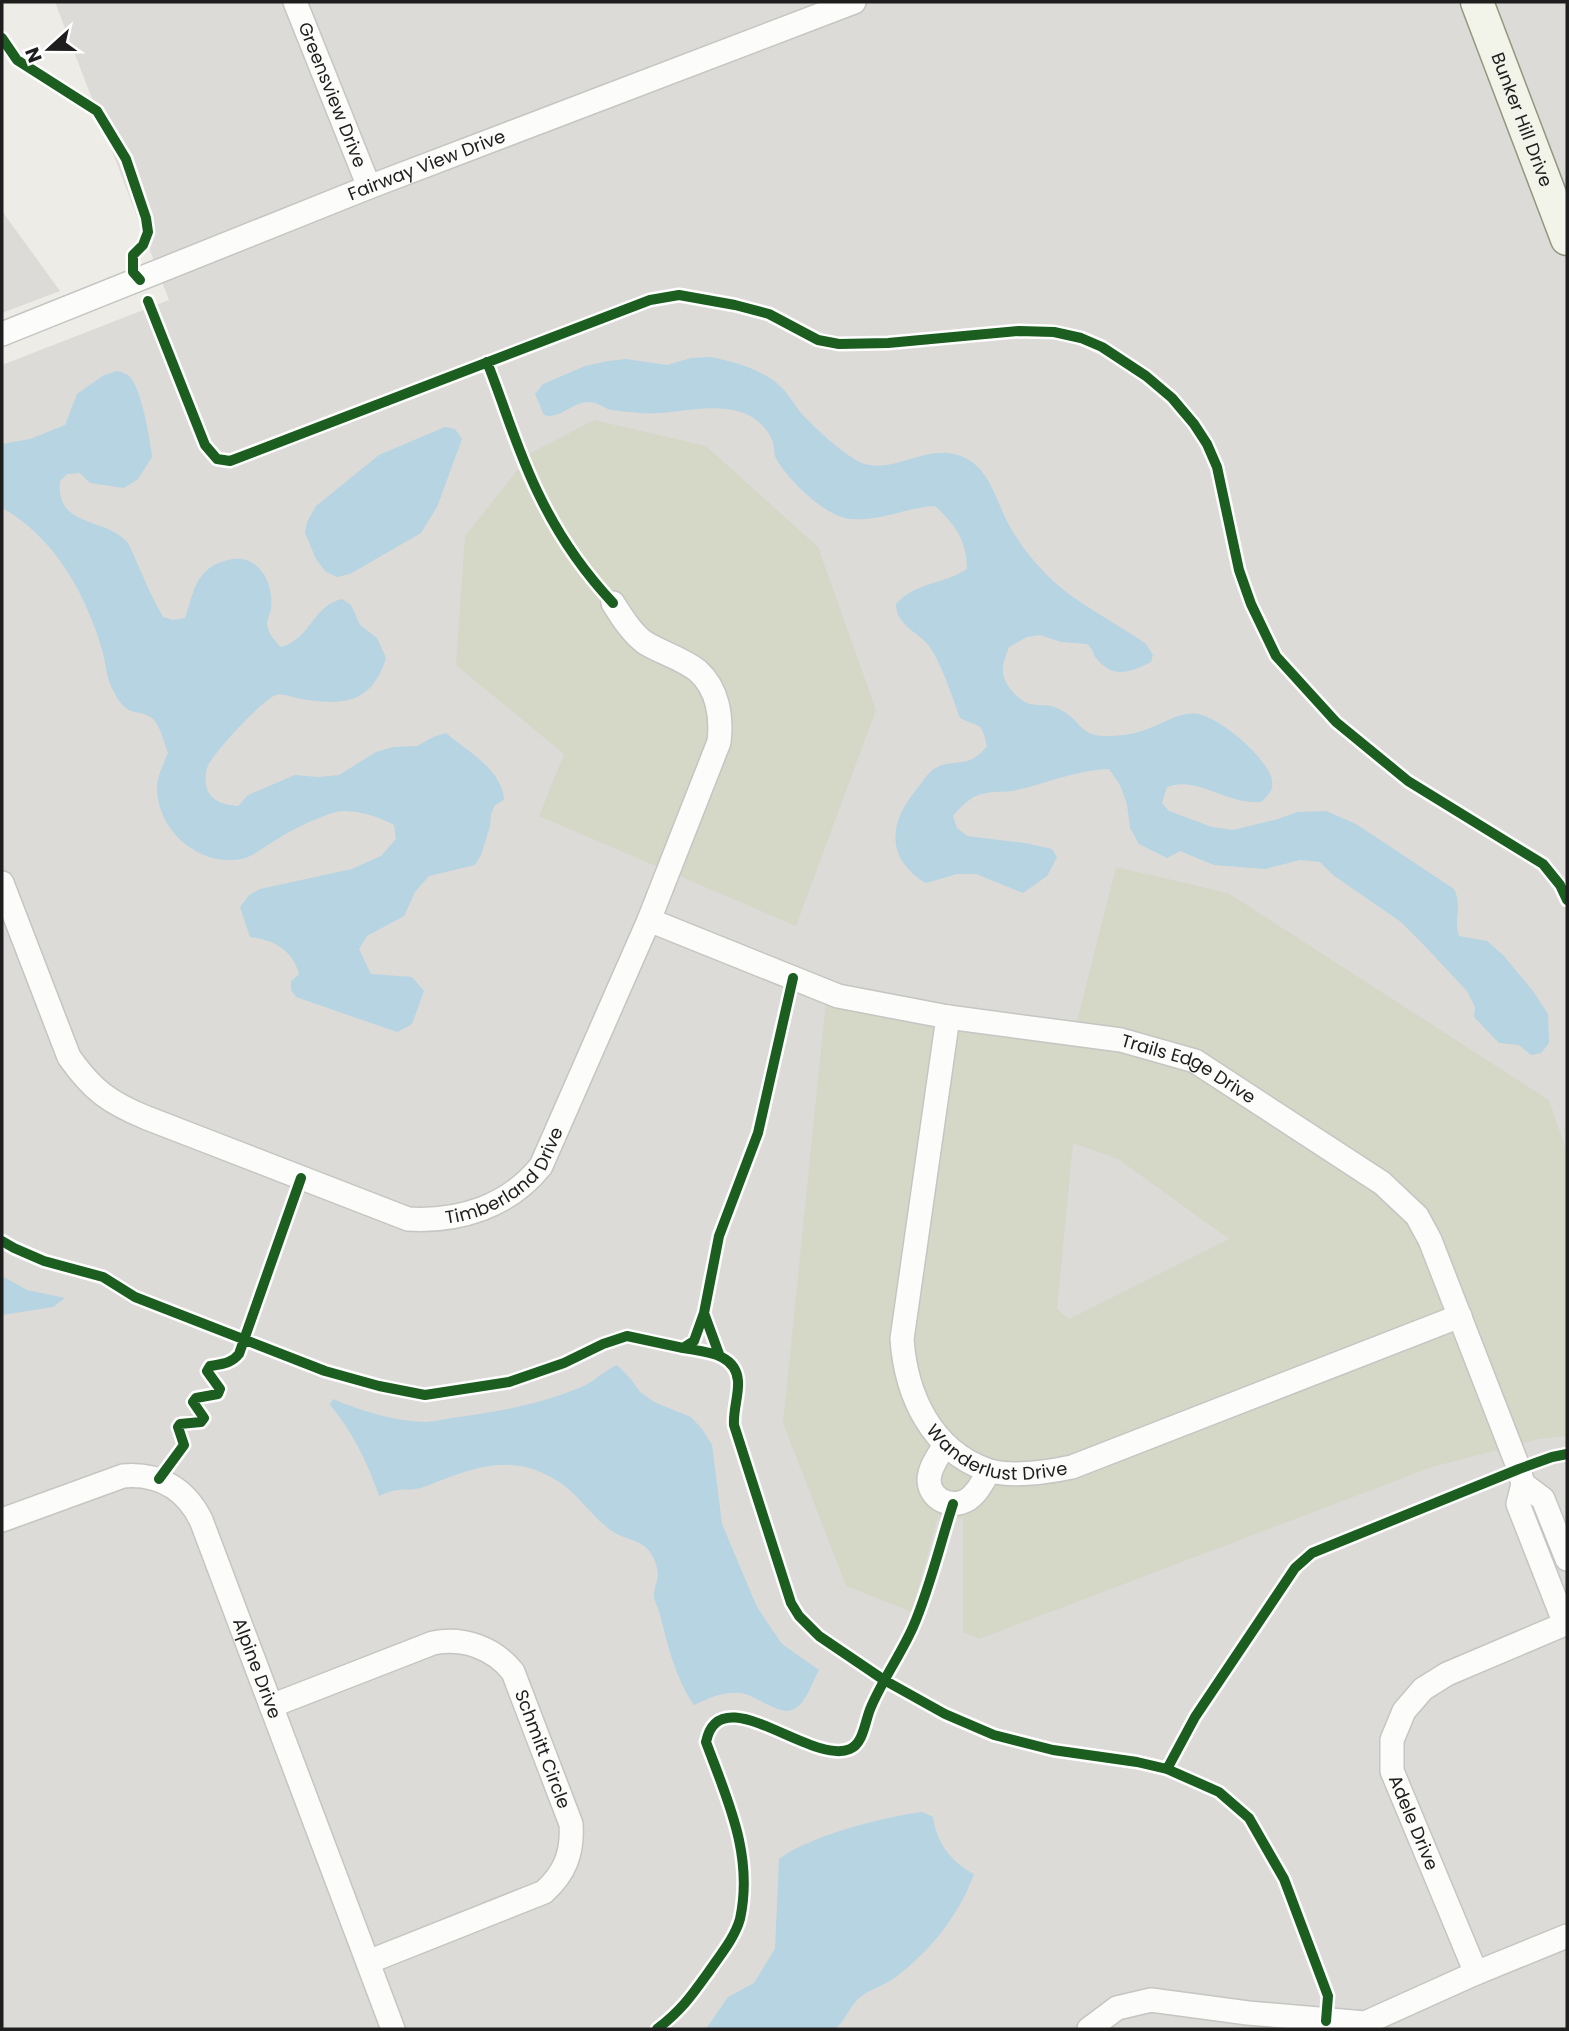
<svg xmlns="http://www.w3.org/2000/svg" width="1569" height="2031" viewBox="0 0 1569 2031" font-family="Poppins,sans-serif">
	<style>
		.residential { fill: #dcdbd8 }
		.construction { fill: #d5d7c7; fill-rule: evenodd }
		.water { fill: #b6d4e2 }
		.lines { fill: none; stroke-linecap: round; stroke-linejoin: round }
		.street-casing { stroke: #c5c5c2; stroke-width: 26 }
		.secondary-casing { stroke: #92977d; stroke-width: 35 }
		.street { stroke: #fcfcfb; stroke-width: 23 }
		.secondary { stroke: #f2f4e9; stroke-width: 32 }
		.cycleway-casing { stroke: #fff; stroke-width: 15 }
		.cycleway { stroke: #1b5e20; stroke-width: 10 }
		.labels { text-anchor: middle; stroke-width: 7; stroke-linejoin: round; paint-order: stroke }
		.street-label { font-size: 18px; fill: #1e1e1e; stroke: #fff }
	</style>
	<rect width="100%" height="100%" fill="#edece6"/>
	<path class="residential" d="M55,2H1567V2029H2V365L169,300Z
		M2,211L60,291L2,313Z"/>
	<path class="construction" d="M594,420L706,446L818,547L876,710L796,926L539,816L564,754L456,665L465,536L531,453Z
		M1116,867L1228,893L1549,1100L1567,1153V1436L1539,1439L1432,1467L979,1639L963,1632V1518L948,1520L938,1517L912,1612L846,1586L783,1423L826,1001L1075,1029ZM1073,1143L1118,1159L1229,1239L1069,1319L1057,1309Z"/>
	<path class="water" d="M711,357C734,362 761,369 779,385C789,394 794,405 802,414C814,427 849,460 865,464C897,474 933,438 969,460C991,473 998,506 1010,527C1020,544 1032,560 1046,574C1074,603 1114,621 1146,644L1153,655L1151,662C1129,673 1113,679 1096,658C1092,652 1093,649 1087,644L1061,642L1040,635L1027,637L1009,647C1006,655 1002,665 1003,673C1004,685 1019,701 1030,704C1047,707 1048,702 1066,713C1081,723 1082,736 1105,736C1117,736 1130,735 1142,731C1160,726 1179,711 1198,714C1219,717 1268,758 1272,780C1274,790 1268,796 1261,802C1255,802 1249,802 1244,801C1218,797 1193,777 1167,787L1162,803L1169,811L1212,827L1233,830L1278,819L1297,812L1326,811L1356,824L1454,889C1463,906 1453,919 1459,936L1487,941L1503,955L1533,991L1548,1014L1549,1043L1541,1053L1531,1055L1519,1045L1499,1043L1474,1017L1475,1007L1467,991L1421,942L1401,922L1333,875L1320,862L1300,860L1265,869L1214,865L1180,851L1167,858L1139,844L1130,828L1127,804L1120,785L1109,769C1076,770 1048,783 1017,790C1002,793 987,790 974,797C965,802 959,809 953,816L957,828L967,836L1025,843L1052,849L1057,857L1047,876L1023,893L976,874H957L926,883C886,859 888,824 916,790C921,784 927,774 934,769C951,757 968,771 987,746C981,720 980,728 960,718C952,696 942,664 929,646C917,631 896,625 896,604C916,582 942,585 967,569C967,541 955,524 935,506C904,508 883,521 851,519C827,518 788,480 777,460C773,454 775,446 772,440C767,427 754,416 741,412C707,402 674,416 640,413C632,412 615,411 608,409C601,406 597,402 589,402C572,402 559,420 544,415L535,394L543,384L585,366L608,361L626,359L667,365L691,358Z
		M117,371C121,372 125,373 128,375C141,385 150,439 152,457L138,479L124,488L90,483L80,473L67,474L60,481C55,528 105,517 127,542C132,549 135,559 139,567C146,584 154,601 163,617L173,620L185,618C194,592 195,568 228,560C257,552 274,581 271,608C271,613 267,618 267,624C268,634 274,640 281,647C311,639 313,605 342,599L351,605L360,625L377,638L386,658C372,703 344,706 302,699C294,698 284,693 276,695C263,699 211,755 207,768C205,775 205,783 207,789C212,802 225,805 238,806L248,795L295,775L318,777L339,775L376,752L393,747L417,746L433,737L446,733C468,752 502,769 504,800L495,805L491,814L490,826L481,855L475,865L429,876L415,892L404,916L367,936L359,949L371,974L412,977L424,991L412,1024L397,1032L296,997L291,990V981L299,974C292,949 273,940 250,937L240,907L249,895L260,889L352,869L381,856L396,839L394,825C380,817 360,811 343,811C330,811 291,830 279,838C268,844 254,856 242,859C200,867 158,832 157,789C157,777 163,765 168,753C164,743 161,727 153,719C139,707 129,720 115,694C107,681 106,667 103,653C87,596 55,537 2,508V444L30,439L65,425L77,394L104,375Z
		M445,427L455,429L462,439L437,507L421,533L350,574L337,577L326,572L316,559L305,533L307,522L316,506L379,455Z
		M2,1276L27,1290L65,1298L53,1307L2,1315Z
		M617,1365L630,1378L640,1392L656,1403L691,1417L702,1429L712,1445L722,1524L757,1607L782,1644L819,1670C812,1682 806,1705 792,1710C779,1715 755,1695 741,1693C723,1691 709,1698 694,1705C675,1678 667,1642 659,1611C657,1606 654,1600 654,1595C655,1580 662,1578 654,1559C645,1537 624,1542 608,1528C591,1515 579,1496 562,1484C511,1449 472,1469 421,1488C414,1490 407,1489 400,1490C392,1490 386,1493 379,1496C369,1465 351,1429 330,1405L333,1399C361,1411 394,1421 425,1422C434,1422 443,1419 452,1418C497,1412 543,1404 586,1385C597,1379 605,1370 617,1365Z
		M922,1812L933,1817C936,1842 951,1862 974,1874C959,1915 931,1950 896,1977C884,1986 869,1989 858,1999C849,2008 845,2021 835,2029H706L728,1997L754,1983L775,1949L779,1859C809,1836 883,1817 922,1812Z"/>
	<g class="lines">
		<g class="street-casing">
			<g id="street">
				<path id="s1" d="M295,2L369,187"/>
				<path id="s2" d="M2,334L369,187L854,2"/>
				<path id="s3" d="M2,883L69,1057C92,1090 110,1103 147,1118L408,1219C459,1222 508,1207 541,1166L649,920L719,742C722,717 718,689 698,671C682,658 661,653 644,642C631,632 622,617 613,603"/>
				<path id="s4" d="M649,920L838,996L948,1017L1121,1040L1195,1061L1382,1183L1417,1216L1430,1240L1519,1469L1523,1484L1518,1504L1565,1624"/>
				<path id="s5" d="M948,1017L902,1339C906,1395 931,1450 987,1470C1011,1478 1048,1472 1072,1467L1460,1316"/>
				<path d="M945,1445C939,1455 929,1468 929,1480C930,1504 960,1511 974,1494C980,1488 985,1478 989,1471"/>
				<path d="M1523,1484L1543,1499L1567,1559"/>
				<path id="s6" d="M2,1520L123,1476C158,1473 185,1488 201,1520L393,2029"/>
				<path id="s7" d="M1567,1623L1447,1674L1423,1689L1404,1711L1392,1740V1771L1476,1973L1567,1936"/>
				<path id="s8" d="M271,1706L433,1643C464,1637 494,1648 513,1672L571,1824C573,1853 565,1873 544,1892L368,1962"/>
				<path d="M1089,2029L1117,2008L1151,2000L1248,2013L1365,2023L1476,1973"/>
			</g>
		</g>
		<g class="secondary-casing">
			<g id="secondary">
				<path id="s9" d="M1477,2L1567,239"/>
			</g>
		</g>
		<use href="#street" class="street"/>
		<use href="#secondary" class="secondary"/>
		<g class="cycleway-casing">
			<path id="cycleway" d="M2,38L17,60L97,111L126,159L146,218L148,232L143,245L133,255V272L140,280
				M148,301L205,445L217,459L230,461L650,300L679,295L735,305L769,314L818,340L839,344L888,343L1019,331L1054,332L1081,338L1102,347L1146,376L1172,398L1194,424L1207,444L1217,467L1239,570L1251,604L1276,656L1336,722L1408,781L1543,864L1560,885L1567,900
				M487,362C505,407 518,454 540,497C559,536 584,572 613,603
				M2,1241L14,1248L44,1261L103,1277L135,1297L325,1371L379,1386L425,1395L509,1382L564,1363L603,1344L627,1336L683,1348L694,1341L704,1313L719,1354
				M704,1313L719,1236L758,1133L793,978
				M683,1348C705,1352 736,1353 738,1381C739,1395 733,1410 734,1425L791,1603L799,1616L819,1636L884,1680L945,1714L994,1735L1053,1750L1137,1762L1167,1769L1219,1792L1249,1818L1284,1879L1328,1996L1326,2021
				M159,1479L184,1445L178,1427L180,1424L201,1422L204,1418L193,1402L196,1398L218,1394L220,1389L207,1371L210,1366C221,1364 231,1364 239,1354L301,1178
				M1167,1769L1195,1717L1295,1568L1312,1553L1519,1469L1552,1457L1567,1454
				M657,2029C682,2010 692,1995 710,1970C721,1954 735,1937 740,1919C754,1855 727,1799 706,1742C720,1676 811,1766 850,1749C864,1743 865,1720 871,1707C883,1679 901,1654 913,1627C930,1588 940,1544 953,1504"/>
		</g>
		<use href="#cycleway" class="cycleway"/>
	</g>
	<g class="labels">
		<g class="street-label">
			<text dy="6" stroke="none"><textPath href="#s1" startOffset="100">Greensview Drive</textPath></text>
			<text dy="6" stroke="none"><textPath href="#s9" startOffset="126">Bunker Hill Drive</textPath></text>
			<text dy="6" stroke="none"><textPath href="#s2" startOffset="457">Fairway View Drive</textPath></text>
			<text dy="6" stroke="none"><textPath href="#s4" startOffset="564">Trails Edge Drive</textPath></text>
			<text dy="6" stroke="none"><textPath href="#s3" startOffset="681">Timberland Drive</textPath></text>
			<text dy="6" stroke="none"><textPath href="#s5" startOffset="495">Wanderlust Drive</textPath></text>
			<text dy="6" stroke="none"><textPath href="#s6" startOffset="383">Alpine Drive</textPath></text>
			<text dy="6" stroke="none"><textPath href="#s8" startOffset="346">Schmitt Circle</textPath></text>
			<text dy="6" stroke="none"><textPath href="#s7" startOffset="306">Adele Drive</textPath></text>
		</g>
	</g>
	<rect width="1569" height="2031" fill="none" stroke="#1e1e1e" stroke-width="7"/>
	<g transform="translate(49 49) rotate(249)" stroke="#ffffff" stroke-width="5" paint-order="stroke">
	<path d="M0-5L12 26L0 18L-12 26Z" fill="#1e1e1e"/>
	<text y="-10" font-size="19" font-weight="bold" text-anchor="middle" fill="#1e1e1e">N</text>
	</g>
</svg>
